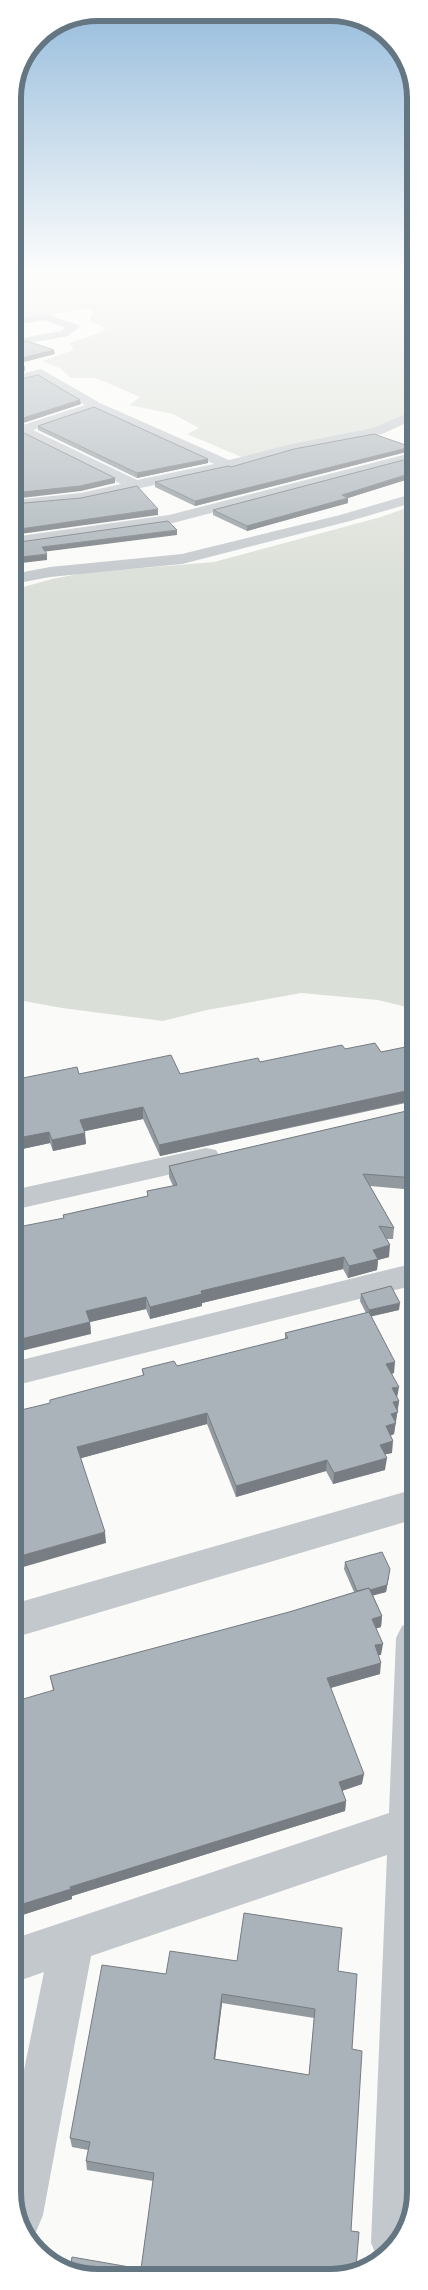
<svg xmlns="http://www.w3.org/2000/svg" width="428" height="2290" viewBox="0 0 428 2290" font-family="'Exo 2',sans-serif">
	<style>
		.green { fill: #dadfd7 }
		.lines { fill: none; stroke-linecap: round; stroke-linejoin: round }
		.minor { fill: #c3c8cc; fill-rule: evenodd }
		.tertiary { fill: #c3c8cc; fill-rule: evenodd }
		.wall { fill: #929a9f; fill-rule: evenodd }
		.shaded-wall { fill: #777d82 }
		.building { fill: #aab3b9; stroke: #777d82; fill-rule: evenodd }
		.rim { fill: none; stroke: #657683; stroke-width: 6 }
	</style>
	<rect width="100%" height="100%" fill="#fafaf8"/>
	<path class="green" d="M13,275H415V412L374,429L244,458L187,434L199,428L173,414L129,405L140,397L96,378H71L60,368L42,361L74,350L69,343L100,333L106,328L90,321L93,310L84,309L13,320Z
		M415,505V1009L378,1000L301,993L207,1010L163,1021L62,1008L13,999V590L52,579L84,573L214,562L381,517Z"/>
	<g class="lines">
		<path class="minor" d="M46,314L78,325L80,327L68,336L13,346V340L61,331L65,328L45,320L13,325V319Z
			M41,369L100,403L229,460L292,444L373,428L415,410V419L382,434L293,452L228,469L81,501L13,508V500L81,493L121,484L21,434L13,436V421L23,425L85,405L39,377L13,384V376ZM94,410L214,464L137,480L33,430Z
			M415,452V460L169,524L13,547V537L169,515Z
			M415,493V502L350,521L182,564L50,577L13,584V574L50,567L182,554L340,515Z
			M206,1148L216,1150L220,1157L216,1164L13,1210V1190Z
			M415,1263V1285L13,1386V1362Z
			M415,1621V2197L394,2248L377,2257L371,2243L387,1855L91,1956L43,2215L36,2232L28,2236L13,2203V2124L44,1972L13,1983V1939L389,1813L396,1638L402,1626Z"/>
		<path class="tertiary" d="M415,1489V1519L13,1638V1604Z"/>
	</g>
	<path class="wall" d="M13,381L81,404L23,423L13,420Z
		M38,426L208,463L137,478L38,430Z
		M411,447L410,451L195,506L155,487V482L231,467Z
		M415,457V477L348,498V503L247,531L213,515V510Z
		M415,1045V1101L160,1156L143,1119L84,1131L86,1144L53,1151L50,1143L13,1151V1080L79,1074H180L345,1049L381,1052Z
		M415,1109V1190L370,1186L394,1228L393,1239H386L389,1257L378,1260L377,1270L348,1278L343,1269L202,1303V1306L150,1319L146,1309L90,1322L91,1334L63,1215L147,1196V1191L173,1186L169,1177V1166Z
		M361,1294L399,1310L371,1316L394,1373L392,1374L397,1398L399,1401L394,1434L390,1436L392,1453L385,1454V1470L333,1484L326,1471L236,1497L207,1424L81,1458L106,1543L50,1403V1400L143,1376L142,1369L177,1366L285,1339V1333L366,1313L360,1301Z
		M345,1562L389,1575L386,1592L373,1595L382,1616L381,1627L376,1628L381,1655H378L380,1674L331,1688L362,1784L342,1791L346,1801L345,1811L72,1896V1899L13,1918L53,1691L50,1676L289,1612L354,1592L344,1569Z
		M237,1961L338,1971L352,2049L141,2269L153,2181L87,2170L86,2161L88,2150L72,2147L70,2138L166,1974ZM222,2003L314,2018L309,2075L215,2059Z"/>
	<path class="shaded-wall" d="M54,350L55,354L13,365V360Z
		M25,367V371L13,375V370Z
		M80,400L81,404L23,423V418Z
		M411,447L410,451L195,506V501Z
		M208,459V463L137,478V473Z
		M415,472V477L348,498V503L247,531V526Z
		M115,478V483L81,491L13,499V493Z
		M158,509V515L13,535V530Z
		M177,530V535L42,552V547Z
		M47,554V560L13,564V558Z
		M415,1089V1100L160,1156L159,1145Z
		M143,1107V1119L81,1132L80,1120Z
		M49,1132L50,1143L13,1151V1139Z
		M85,1133L86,1144L53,1151L52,1140Z
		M390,1245L389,1257L378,1260L377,1270L348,1278L349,1266L373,1250Z
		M344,1257L343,1269L202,1303V1306L150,1319V1307L201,1291Z
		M146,1297V1309L90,1322L91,1334L13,1353V1341L86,1311Z
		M400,1303L399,1310L369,1317V1310Z
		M395,1362L394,1373L385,1375L386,1364Z
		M399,1387L397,1398L392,1388Z
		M399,1401L394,1434L384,1438L386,1426L393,1402Z
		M207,1413V1424L78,1459L77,1447Z
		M393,1441L392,1453L378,1456L380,1445Z
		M387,1458L385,1470L333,1484L334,1473Z
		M327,1460L326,1471L236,1497V1486Z
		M105,1532L106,1543L13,1570V1558Z
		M389,1575L386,1592L357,1600Z
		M382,1616L381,1627L371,1630L372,1619Z
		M383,1644L381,1655L373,1656L375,1645Z
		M381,1663L380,1674L326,1689L327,1678Z
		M364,1774L362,1784L338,1792L339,1782Z
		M346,1801L345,1811L72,1896V1899L13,1918V1907L70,1887Z
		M222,1994V2003L214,2068V2059Z
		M19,2010L21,2019L13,2052V2035Z"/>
	<path class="building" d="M27,341L54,350L13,360V343Z
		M13,361L25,367L13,370Z
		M38,375L80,400L23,418L13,415V381Z
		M94,407L208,459L137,473L38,426Z
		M20,431L115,478L80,486L13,493V432Z
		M374,434L411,447L195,501L155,482L228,466L231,467L294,449Z
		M415,457V472L342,495L348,498L247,526L213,510Z
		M137,486L158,509L13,530V504L81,498Z
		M168,521L177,530L42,547L47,554L13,558V543Z
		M375,1043L381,1052L415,1045V1089L159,1145L143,1107L80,1120L85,1133L52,1140L49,1132L13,1139V1080L77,1067L79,1074L171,1055L180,1074L258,1058L260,1062L342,1045L345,1049Z
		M415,1109V1178L363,1174L394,1228L379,1226L390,1245L373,1250L378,1259L349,1266L344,1257L201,1291L202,1294L150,1307L146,1297L86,1311L90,1322L13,1341V1228L64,1218L63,1215L148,1196L147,1191L177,1185L169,1166Z
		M391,1286L400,1303L369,1310L361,1294Z
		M369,1312L395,1362L386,1364L399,1387L392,1388L399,1401L393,1402L398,1412L391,1414L396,1423L386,1426L393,1441L380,1445L387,1458L334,1473L327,1460L236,1486L207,1413L77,1447L105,1532L13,1558V1412L50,1403V1400L144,1375L142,1369L174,1361L177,1366L288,1338L285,1333Z
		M382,1552L390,1569L387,1585L370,1590L369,1588L357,1591L345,1562Z
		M369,1588L382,1616L372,1619L383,1644L375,1645L381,1663L327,1678L364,1774L339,1782L346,1801L70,1887L71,1889L13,1907V1702L54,1690L50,1676L289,1612Z
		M244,1913L342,1928L338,1971L357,1974L352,2049L362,2051L351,2231L359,2232L356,2268L341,2277L81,2276L70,2269L72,2257L141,2269L154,2173L86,2161L90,2142L70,2138L102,1965L166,1974L170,1951L237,1961ZM222,1994L315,2009L309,2075L214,2059Z
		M13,2009L19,2010L13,2035Z"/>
	<linearGradient id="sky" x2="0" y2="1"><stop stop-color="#96bcdc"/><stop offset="0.46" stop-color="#fdfdfc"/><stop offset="1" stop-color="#fdfdfc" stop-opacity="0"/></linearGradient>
	<rect width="428" height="595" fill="url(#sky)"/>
	<path d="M0 0H428V2290H0ZM98 21H330A77 77 0 0 1 407 98V2192A77 77 0 0 1 330 2269H98A77 77 0 0 1 21 2192V98A77 77 0 0 1 98 21Z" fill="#fff" fill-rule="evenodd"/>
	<path class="rim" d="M98 21H330A77 77 0 0 1 407 98V2192A77 77 0 0 1 330 2269H98A77 77 0 0 1 21 2192V98A77 77 0 0 1 98 21Z"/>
</svg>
